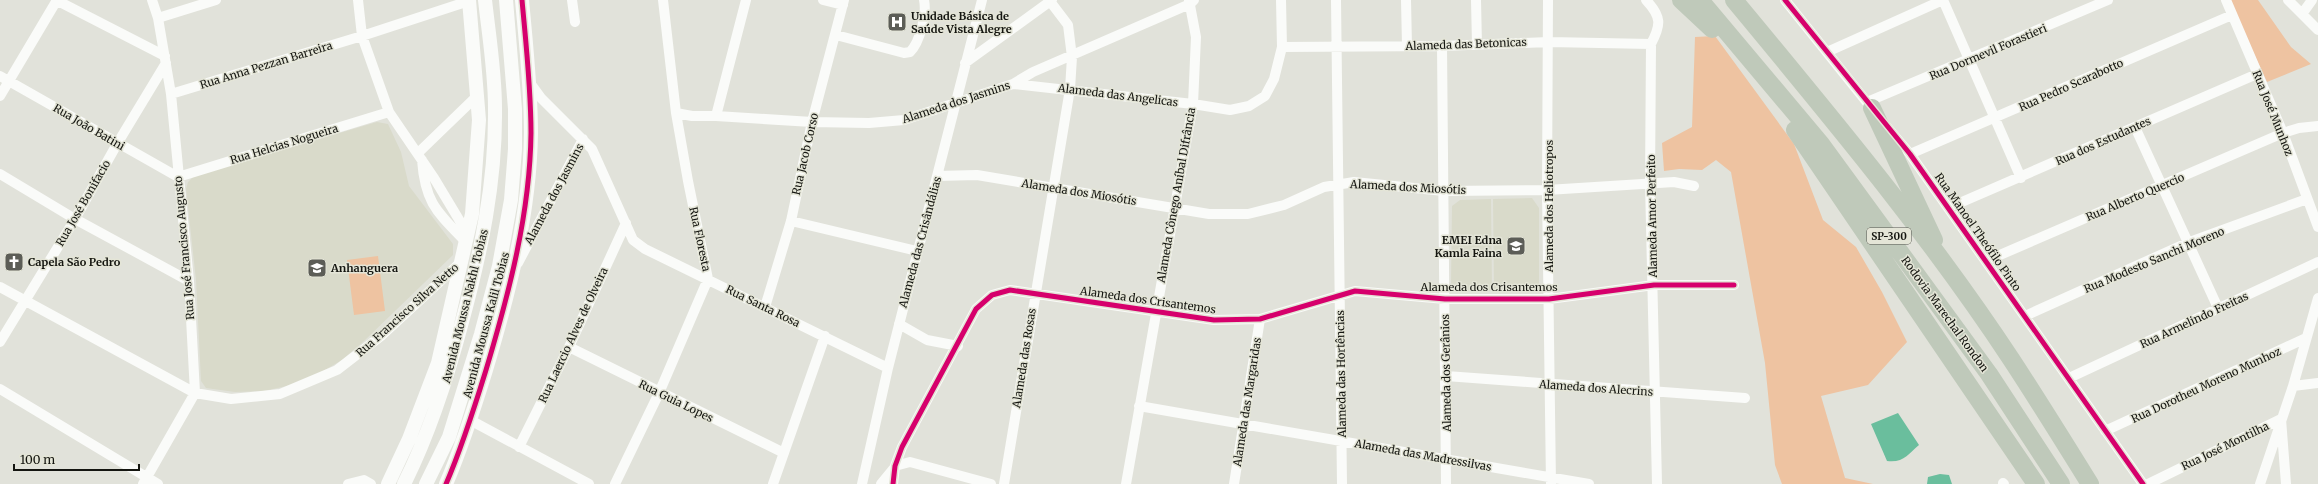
<svg xmlns="http://www.w3.org/2000/svg" width="2318" height="484" viewBox="0 0 2318 484" font-family="Merriweather,serif">
	<style>
		.built { fill: #d9daca }
		.green { fill: #eec3a1 }
		.water { fill: #6abe9d }
		.lines { fill: none; stroke-linecap: round; stroke-linejoin: round }
		.street { stroke: #fafbf9; stroke-width: 10 }
		.secondary { stroke: #fafbf9; stroke-width: 14 }
		.highway { stroke: #bfc9ba; stroke-width: 18 }
		.cycleway-casing { stroke: #e4e5d7; stroke-width: 8 }
		.cycleway { stroke: #d6006c; stroke-width: 5 }
		.labels { text-anchor: middle; stroke-width: 3; stroke-linejoin: round; paint-order: stroke }
		.shield { fill: #e4e5d7; stroke: #52534c; stroke-width: 1 }
		.shield-label { font-size: 10px; font-weight: bold; fill: #141510 }
		.poi-label { font-size: 11px; font-weight: bold; fill: #141510; stroke: #e4e5d7; text-anchor: start }
		.street-label { font-size: 11px; fill: #141510; stroke: #e4e5d7 }
	</style>
	<rect width="100%" height="100%" fill="#e1e2da"/>
	<path class="built" d="M377,122L388,124L401,152L409,186L453,244V255L364,341L342,360L318,374L291,385L264,391L235,392L206,388L201,381L196,280L186,189L188,182L194,176Z
		M1532,198L1539,208V284L1536,290H1494L1493,199Z
		M1491,199L1492,291H1457L1451,285L1452,206L1460,200Z"/>
	<path class="green" d="M2229,0H2258L2291,47L2311,64L2267,82Z
		M1715,36L1794,144L1823,220L1856,247L1882,292L1907,342L1868,385L1821,396L1845,478L1873,484H1782L1775,465L1765,363L1731,172L1716,160L1702,170L1679,169L1664,171L1662,143L1692,127L1695,37Z
		M378,256L385,311L354,315L347,260Z"/>
	<path class="water" d="M1898,413L1919,445C1908,454 1904,463 1887,461L1871,424Z
		M1940,474L1949,475L1952,484H1927L1928,477Z"/>
	<g class="lines">
		<path class="street" d="M56,0L165,56
			M358,0L362,36L389,112L434,178L467,233
			M572,0L575,22
			M823,0L843,5
			M1336,0L1342,484
			M1406,0L1407,46
			M1476,0L1477,45
			M1548,0L1547,190L1551,484
			M1646,0C1662,17 1661,25 1651,44L1650,183L1657,484
			M1785,0L1874,111
			M1943,0L2021,178
			M2226,0L2283,133L2318,227
			M2288,0L2318,30
			M2302,14L2312,0
			M158,18L216,0
			M836,35L904,53L910,52C920,42 927,14 924,0
			M1442,46L1446,484
			M1282,47L1442,46L1549,42L1651,44
			M1827,52L1943,0
			M965,63L1052,0
			M0,76L178,177L389,112
			M530,83L541,98L592,149L633,240L645,249L888,368
			M1013,84L1193,104L1230,110L1249,106L1265,96L1274,79L1282,47L1281,0
			M171,94L362,36L469,1
			M0,96L57,0
			M1867,102L2108,0
			M676,113L692,116H716L812,122L869,123L904,120L1013,84L1033,72L1190,4L1194,0
			M716,116L746,0
			M1887,127L1910,154L2143,484
			M2135,127L2218,308
			M418,153L478,95
			M1910,154L2232,15
			M422,160C425,203 437,212 466,242
			M0,174L75,219L189,281
			M937,176L977,175L1209,214H1248L1284,205L1324,187L1354,182L1444,191L1547,190L1674,182L1694,186
			M1948,208L2257,74
			M791,221L917,251
			M1986,261L2283,133L2299,128L2318,126
			M518,263L583,139
			M0,287L195,393L231,399L280,394L337,370L381,336L461,262
			M765,307L791,221L812,122L844,0
			M2025,316L2187,243L2307,199
			M899,324L927,340L958,346
			M0,342L75,219L117,144L166,63
			M569,347L784,453
			M1446,376L1745,398
			M2069,378L2318,262
			M2293,386L2318,383
			M0,389L158,484
			M1139,406L1589,484
			M470,420L589,484
			M2105,431L2306,338
			M519,447L569,347L626,223
			M895,466L910,462L991,484
			M2003,483L2004,484
			M143,484L195,393L189,281L171,94L158,18L152,0
			M348,484L364,480L371,484
			M615,484L659,393L708,279L688,181L676,113L663,0
			M773,484L825,336
			M862,484L888,368L982,0
			M881,484L895,467
			M893,484L895,466L902,447L976,309L992,295L1010,290L1214,320L1260,319L1355,291L1445,299H1549L1654,285H1734
			M1004,484L1070,89L1072,57L1068,25L1049,0
			M1126,484L1193,104L1196,37L1189,0
			M1234,484L1260,319
			M2148,484L2281,419L2286,484
			M2260,484L2293,386L2318,298"/>
		<path class="secondary" d="M388,484L409,439L438,363L472,214L479,120L469,0
			M404,484C430,432 447,379 462,322C481,252 496,182 495,108C495,72 489,36 485,0
			M426,484L449,437L481,334L499,266L511,200L515,149V109L506,0
			M446,484C462,447 474,409 486,370C509,293 530,214 531,133C531,88 526,44 522,0"/>
		<path class="highway" d="M1681,0L1712,29
			M1700,0L1821,144L1989,374L2061,484
			M1734,0C1830,116 1928,233 2011,359C2038,400 2064,442 2090,484
			M1872,108L1934,240
			M1795,130L2036,484"/>
		<g class="cycleway-casing">
			<path id="cycleway" d="M1785,0L1910,154L2143,484
				M446,484C462,447 474,409 486,370C509,293 530,214 531,133C531,88 526,44 522,0
				M893,484L895,466L902,447L976,309L992,295L1010,290L1214,320L1260,319L1355,291L1445,299H1549L1654,285H1734"/>
		</g>
		<use href="#cycleway" class="cycleway"/>
	</g>
	<defs>
		<g id="hospital-square" transform="scale(1)"><rect x="-9" y="-9" width="18" height="18" rx="4" fill="#5c5d57" stroke="#e4e5d7"/><path d="M-5-5h3v3.5h4V-5h3V5h-3V1.5h-4V5h-3Z" fill="#fff"/></g>
		<g id="school-square" transform="scale(1)"><rect x="-9" y="-9" width="18" height="18" rx="4" fill="#5c5d57" stroke="#e4e5d7"/><path d="M0-5L7-2L0 1L-7-2ZM-4 1L0 2.5L4 1V4Q0 6-4 4Z" fill="#fff"/></g>
		<g id="church-square" transform="scale(1)"><rect x="-9" y="-9" width="18" height="18" rx="4" fill="#5c5d57" stroke="#e4e5d7"/><path d="M-1.2-6h2.4v3.5h3.3v2.4h-3.3V6h-2.4V-.1h-3.3v-2.4h3.3Z" fill="#fff"/></g>
		<g id="university-square" transform="scale(1)"><rect x="-9" y="-9" width="18" height="18" rx="4" fill="#5c5d57" stroke="#e4e5d7"/><path d="M0-5L7-2L0 1L-7-2ZM-4 1L0 2.5L4 1V4Q0 6-4 4Z" fill="#fff"/></g>
	</defs>
	<g fill-rule="evenodd">
		<use href="#hospital-square" x="897" y="22"/>
		<use href="#school-square" x="1516" y="246"/>
		<use href="#church-square" x="14" y="262"/>
		<use href="#university-square" x="317" y="268"/>
	</g>
	<g class="labels">
		<rect class="shield" x="1867" y="228" width="44" height="16" rx="3"/>
		<g class="shield-label">
			<text x="1889" y="240">SP-300</text>
		</g>
		<g class="poi-label">
			<text x="911" y="20">Unidade Básica de<tspan x="911" dy="13">Saúde Vista Alegre</tspan></text>
			<text x="1502" y="244" text-anchor="end">EMEI Edna<tspan x="1502" dy="13">Kamla Faina</tspan></text>
			<text x="28" y="266">Capela São Pedro</text>
			<text x="331" y="272">Anhanguera</text>
		</g>
		<g class="street-label">
			<text transform="translate(1466 44) rotate(-2)" y="4">Alameda das Betonicas</text>
			<text transform="translate(1988 52) rotate(-23)" y="4">Rua Dormevil Forastieri</text>
			<text transform="translate(266 65) rotate(-17)" y="4">Rua Anna Pezzan Barreira</text>
			<text transform="translate(2071 85) rotate(-24)" y="4">Rua Pedro Scarabotto</text>
			<text transform="translate(1118 95) rotate(7)" y="4">Alameda das Angelicas</text>
			<text transform="translate(956 102) rotate(-18)" y="4">Alameda dos Jasmins</text>
			<text transform="translate(2273 113) rotate(68)" y="4">Rua José Munhoz</text>
			<text transform="translate(89 127) rotate(30)" y="4">Rua João Batini</text>
			<text transform="translate(2103 141) rotate(-24)" y="4">Rua dos Estudantes</text>
			<text transform="translate(284 144) rotate(-17)" y="4">Rua Helcias Nogueira</text>
			<text transform="translate(805 154) rotate(-77)" y="4">Rua Jacob Corso</text>
			<text transform="translate(1408 187) rotate(3)" y="4">Alameda dos Miosótis</text>
			<text transform="translate(1079 192) rotate(9)" y="4">Alameda dos Miosótis</text>
			<text transform="translate(554 194) rotate(-62)" y="4">Alameda dos Jasmins</text>
			<text transform="translate(1176 195) rotate(-80)" y="4">Alameda Cônego Aníbal Difrância</text>
			<text transform="translate(2135 197) rotate(-23)" y="4">Rua Alberto Quercio</text>
			<text transform="translate(83 203) rotate(-60)" y="4">Rua José Bonifacio</text>
			<text transform="translate(1549 206) rotate(-90)" y="4">Alameda dos Heliotropos</text>
			<text transform="translate(1652 216) rotate(-91)" y="4">Alameda Amor Perfeito</text>
			<text transform="translate(1978 232) rotate(55)" y="4">Rua Manoel Theófilo Pinto</text>
			<text transform="translate(700 239) rotate(78)" y="4">Rua Floresta</text>
			<text transform="translate(920 242) rotate(-75)" y="4">Alameda das Crisândálias</text>
			<text transform="translate(184 248) rotate(-95)" y="4">Rua José Francisco Augusto</text>
			<text transform="translate(2154 260) rotate(-23)" y="4">Rua Modesto Sanchi Moreno</text>
			<text x="1489" y="291">Alameda dos Crisantemos</text>
			<text transform="translate(1148 300) rotate(8)" y="4">Alameda dos Crisantemos</text>
			<text transform="translate(465 306) rotate(-76)" y="4">Avenida Moussa Nakhl Tobias</text>
			<text transform="translate(763 306) rotate(26)" y="4">Rua Santa Rosa</text>
			<text transform="translate(407 310) rotate(-42)" y="4">Rua Francisco Silva Netto</text>
			<text transform="translate(1945 314) rotate(54)" y="4">Rodovia Marechal Rondon</text>
			<text transform="translate(2194 320) rotate(-25)" y="4">Rua Armelindo Freitas</text>
			<text transform="translate(486 325) rotate(-75)" y="4">Avenida Moussa Kalil Tobias</text>
			<text transform="translate(573 335) rotate(-65)" y="4">Rua Laercio Alves de Olveira</text>
			<text transform="translate(1024 358) rotate(-81)" y="4">Alameda das Rosas</text>
			<text transform="translate(1446 373) rotate(-91)" y="4">Alameda dos Gerânios</text>
			<text transform="translate(1341 374) rotate(-91)" y="4">Alameda das Hortências</text>
			<text transform="translate(2206 385) rotate(-25)" y="4">Rua Dorotheu Moreno Munhoz</text>
			<text transform="translate(1596 388) rotate(4)" y="4">Alameda dos Alecrins</text>
			<text transform="translate(676 401) rotate(26)" y="4">Rua Guia Lopes</text>
			<text transform="translate(1247 402) rotate(-81)" y="4">Alameda das Margaridas</text>
			<text transform="translate(2225 446) rotate(-26)" y="4">Rua José Montilha</text>
			<text transform="translate(1423 455) rotate(10)" y="4">Alameda das Madressilvas</text>
		</g>
	</g>
	<path d="M14 464v6h125v-6" fill="none" stroke="#141510" stroke-width="2"/>
	<text x="20" y="464" font-size="12" fill="#141510" stroke="#e4e5d7" stroke-width="3" paint-order="stroke">100 m</text>
</svg>
